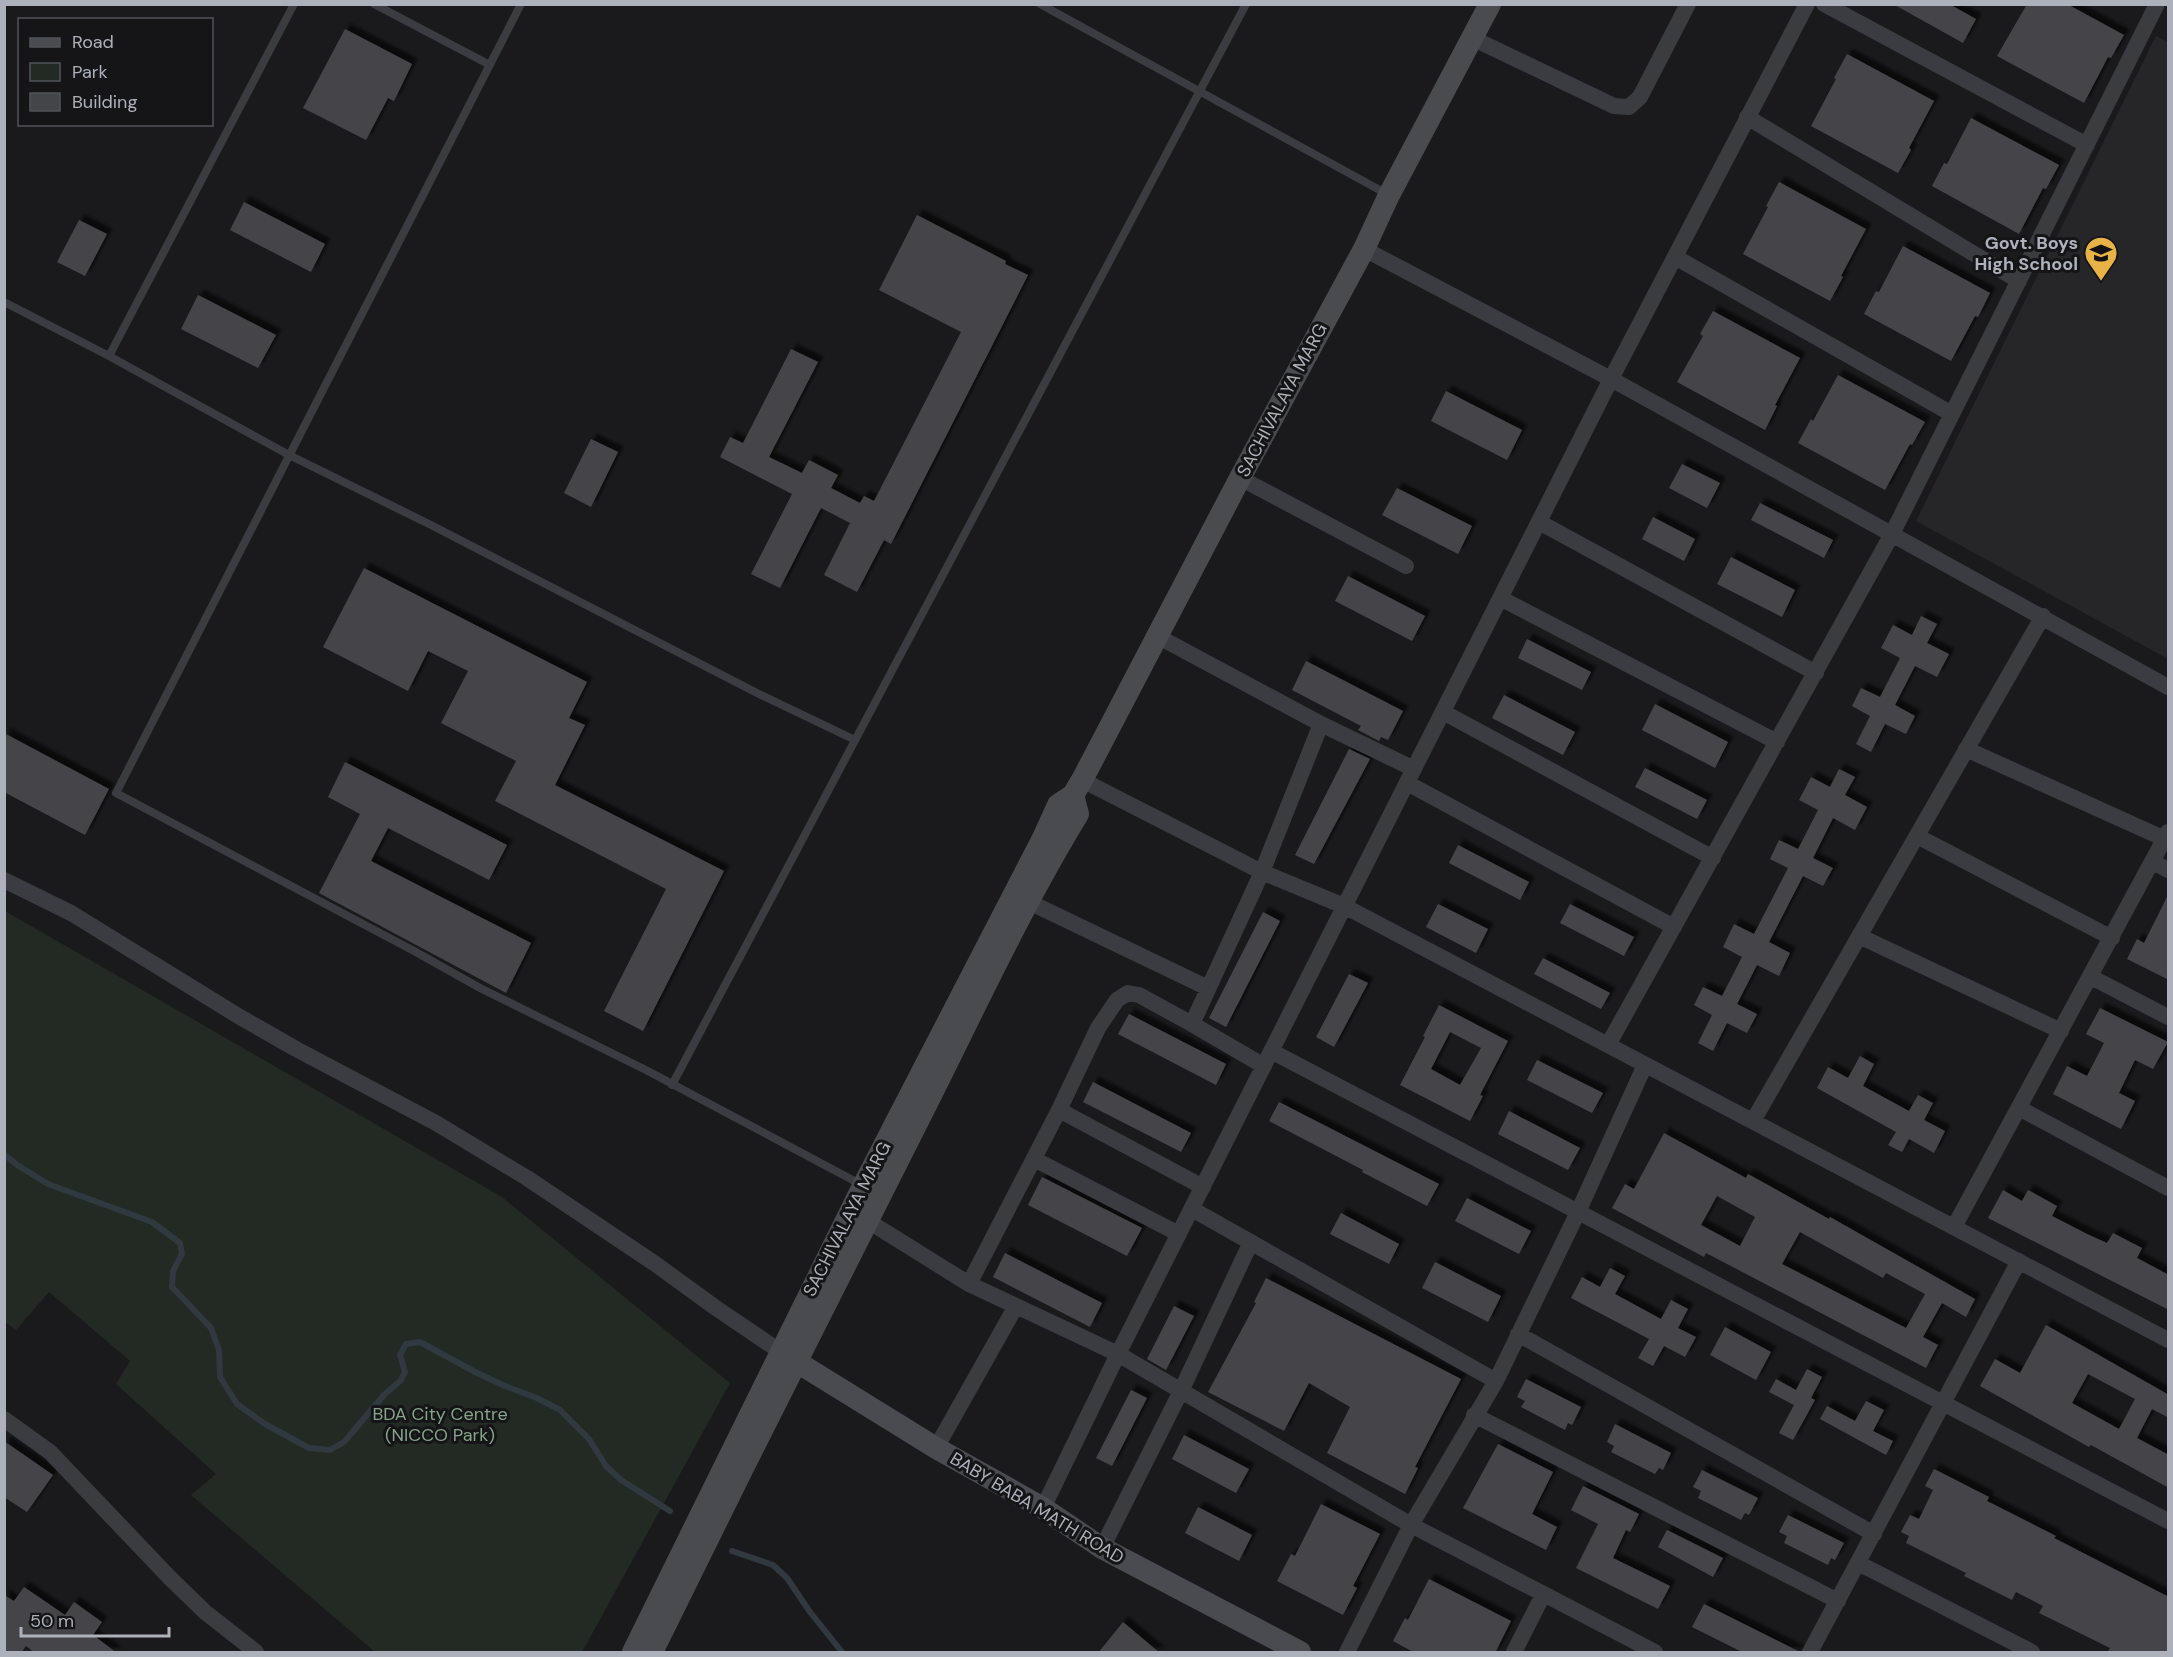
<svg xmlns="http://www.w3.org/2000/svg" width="2173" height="1657" viewBox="0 0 2173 1657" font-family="'DM Sans',sans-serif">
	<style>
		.built { fill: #262629 }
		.green { fill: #222a23 }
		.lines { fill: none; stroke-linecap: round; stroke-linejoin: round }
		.stream { stroke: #303940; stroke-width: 6 }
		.building { fill: #444549; fill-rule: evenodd; filter: url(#shadow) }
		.lane { stroke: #3b3c41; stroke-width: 8 }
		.street { stroke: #3b3c41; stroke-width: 16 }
		.secondary { stroke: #494b51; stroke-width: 22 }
		.labels { text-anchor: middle; stroke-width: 6; stroke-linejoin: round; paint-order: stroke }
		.poi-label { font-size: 18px; font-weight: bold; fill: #adb1bb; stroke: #151517; text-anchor: end }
		.street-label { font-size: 18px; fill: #adb1bb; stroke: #151517 }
		.park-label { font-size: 18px; fill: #85a488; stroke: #151517 }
	</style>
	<defs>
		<filter id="shadow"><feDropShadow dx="5.5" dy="-5.5" stdDeviation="1.5" flood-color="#0009"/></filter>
	</defs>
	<rect width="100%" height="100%" fill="#1a1a1c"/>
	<path class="built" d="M2156,36L2168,42V659L1916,521Z"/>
	<path class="green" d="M5,911L502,1197L730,1383L582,1652H375L191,1495L216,1474L116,1384L130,1361L49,1292L16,1330L5,1322Z"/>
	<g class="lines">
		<path class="stream" d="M4,1154L17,1165L48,1184L152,1222L180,1243L182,1254L173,1271L172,1287L211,1328L219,1350L220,1377L237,1404L265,1424L309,1448L330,1450L344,1442L384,1395L401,1380L405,1372L400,1355L406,1344L420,1342L477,1373L505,1386L537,1398L560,1410L589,1439L606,1466L621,1480L670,1511
			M732,1551L773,1565L787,1578L810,1612L842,1652"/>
	</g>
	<path class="building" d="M1893,4H1949L1976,19L1963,43Z
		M2027,4H2067L2124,35L2111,58L2108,57L2084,103L1997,56Z
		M345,29L412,64L394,101L388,98L366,140L303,108Z
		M1847,54L1934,101L1909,148L1911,150L1898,173L1811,126L1836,79L1834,78Z
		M1971,118L2059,165L2046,189L2043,188L2019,234L1932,186L1944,163L1947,164Z
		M1779,182L1866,229L1841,276L1843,277L1830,301L1743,254L1768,207L1766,206Z
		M244,202L325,244L311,272L230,230Z
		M917,215L1006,261L1005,264L1028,275L891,544L884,540L857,592L824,575L850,523L821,508L780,588L751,574L792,494L720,457L730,437L743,443L791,349L818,362L769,457L802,473L809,460L838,475L831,488L860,503L864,496L874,501L961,332L879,290Z
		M79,220L107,234L85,276L57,262Z
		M1903,246L1990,293L1978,317L1975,316L1951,361L1864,314L1876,291L1879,292Z
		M198,295L276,335L258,368L181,329Z
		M1713,311L1800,358L1775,405L1777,406L1765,430L1677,382L1703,336L1700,334Z
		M1838,375L1925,422L1912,445L1910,444L1885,490L1798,443L1811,419L1813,421Z
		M1446,391L1522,430L1507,460L1431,421Z
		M591,439L618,452L591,507L564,493Z
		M1682,464L1720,483L1707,508L1669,488Z
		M1397,488L1472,526L1458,554L1382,515Z
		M1760,503L1833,540L1824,558L1751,520Z
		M1653,517L1695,539L1684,561L1642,539Z
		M1731,557L1795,590L1782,617L1717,584Z
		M364,568L587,682L569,718L585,725L555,785L724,871L643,1031L604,1011L666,889L495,801L516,761L441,723L468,671L428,651L408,691L323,647Z
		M1348,576L1425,616L1412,641L1335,601Z
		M1921,616L1937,624L1927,643L1949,654L1937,677L1915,666L1895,705L1915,716L1906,734L1885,724L1871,752L1856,744L1870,716L1852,706L1861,688L1880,697L1900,658L1881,648L1893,625L1912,635Z
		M1527,639L1591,672L1582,690L1518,658Z
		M1306,661L1403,711L1388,740L1381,737L1379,741L1358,730L1361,726L1292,690Z
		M1504,695L1575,732L1563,755L1492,718Z
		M1655,704L1728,742L1715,768L1642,730Z
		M4,733L109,789L85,835L4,792Z
		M1349,749L1370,759L1314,864L1295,855Z
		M345,762L507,845L489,880L388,828L371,861L531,943L506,993L319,893L360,814L328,797Z
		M1645,768L1707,800L1697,819L1635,787Z
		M1839,769L1855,777L1845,795L1867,807L1855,830L1833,818L1813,858L1833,868L1823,886L1803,876L1769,942L1790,953L1779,976L1757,965L1737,1004L1757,1014L1747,1033L1727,1023L1713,1051L1698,1043L1712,1015L1694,1005L1703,987L1722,996L1742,957L1723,947L1734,924L1754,934L1788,868L1770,859L1779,840L1798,849L1818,810L1799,800L1811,777L1830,787Z
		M1458,845L1529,882L1520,900L1449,863Z
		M2169,893V980L2127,959L2137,939L2144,943Z
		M1438,904L1488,929L1476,953L1426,927Z
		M1570,904L1634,937L1624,956L1560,923Z
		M1263,912L1280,921L1226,1027L1209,1018Z
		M1543,958L1610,993L1601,1009L1534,974Z
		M1349,974L1368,983L1334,1047L1316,1037Z
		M1439,1005L1508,1041L1480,1095L1483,1096L1470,1121L1400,1085L1425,1037L1423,1036ZM1450,1032L1481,1048L1460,1085L1431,1069Z
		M2100,1008L2168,1042L2153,1069L2135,1060L2119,1093L2135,1101L2121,1129L2053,1094L2067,1066L2087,1076L2104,1043L2086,1034Z
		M1129,1014L1226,1064L1216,1085L1118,1034Z
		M1860,1056L1874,1064L1863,1086L1909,1111L1918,1095L1933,1103L1924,1120L1945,1131L1934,1153L1909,1139L1902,1152L1888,1145L1896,1132L1817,1088L1828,1067L1848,1078Z
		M1537,1060L1603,1093L1592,1113L1527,1080Z
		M1093,1082L1191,1133L1181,1152L1083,1102Z
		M1279,1102L1439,1184L1427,1206L1362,1172L1363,1170L1269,1121Z
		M1509,1111L1580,1148L1568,1170L1498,1134Z
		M1664,1133L1746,1178L1748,1174L1829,1219L1830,1217L1975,1299L1966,1317L1942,1303L1923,1337L1938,1345L1926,1368L1706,1253L1704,1257L1612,1208L1625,1184L1634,1189ZM1717,1196L1755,1217L1740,1246L1701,1225ZM1800,1232L1883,1278L1886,1273L1925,1294L1906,1328L1782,1264Z
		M1042,1177L1142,1228L1127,1256L1028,1205Z
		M2003,1190L2022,1201L2028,1190L2057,1206L2052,1216L2087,1234L2107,1243L2113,1233L2142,1248L2137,1258L2169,1275V1310L1988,1218Z
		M1467,1198L1531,1231L1519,1254L1455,1221Z
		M1341,1213L1399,1244L1389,1264L1330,1234Z
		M1005,1253L1102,1303L1090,1327L993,1277Z
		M1435,1262L1501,1296L1488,1322L1422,1288Z
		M1610,1268L1625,1276L1615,1294L1661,1319L1671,1300L1688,1309L1678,1328L1696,1337L1685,1357L1664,1346L1653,1366L1638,1358L1649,1339L1571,1298L1582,1277L1600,1287Z
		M1266,1278L1461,1379L1415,1467L1418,1468L1405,1494L1327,1453L1350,1407L1309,1383L1284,1431L1208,1392L1256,1303L1254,1302Z
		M1174,1306L1194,1316L1166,1370L1147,1359Z
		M2046,1325L2169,1395V1418L2152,1409L2137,1438L2169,1455V1488L2091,1445L2089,1447L1980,1386L1995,1359L2020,1373ZM2088,1374L2135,1399L2119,1429L2072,1403Z
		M1725,1327L1771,1352L1756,1380L1710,1355Z
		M1807,1369L1822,1377L1811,1398L1815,1400L1793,1440L1779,1433L1794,1405L1769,1392L1776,1379L1796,1390Z
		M1526,1379L1581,1407L1572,1425L1568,1423L1565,1430L1521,1407L1525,1401L1517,1397Z
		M1131,1390L1147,1398L1112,1466L1096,1458Z
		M1866,1401L1884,1410L1873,1431L1893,1441L1886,1455L1820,1419L1827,1406L1855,1421Z
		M1615,1424L1671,1453L1663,1470L1659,1468L1655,1474L1611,1452L1614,1446L1607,1442Z
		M1184,1435L1249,1469L1236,1493L1172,1459Z
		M4,1441L53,1475L27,1512L4,1497Z
		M1498,1444L1553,1472L1532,1514L1557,1527L1546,1550L1463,1508Z
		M1934,1469L1989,1497L1987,1501L2056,1536L2054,1538L2169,1597V1653H2107L2110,1648L2039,1613L2043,1606L2016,1592L2012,1600L1964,1576L1966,1573L1906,1543L1909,1536L1901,1532L1910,1515L1919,1519L1933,1490L1925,1486Z
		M1702,1470L1758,1498L1749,1515L1745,1513L1741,1520L1698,1498L1701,1491L1693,1487Z
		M1583,1486L1639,1514L1630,1532L1626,1530L1613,1558L1670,1586L1658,1609L1576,1568L1598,1524L1571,1510Z
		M1321,1504L1380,1534L1353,1586L1357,1588L1343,1615L1277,1581L1291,1554L1295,1556Z
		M1198,1507L1252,1535L1239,1561L1185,1533Z
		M1788,1515L1844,1543L1835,1560L1831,1558L1828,1565L1784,1543L1787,1536L1779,1532Z
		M1667,1530L1723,1558L1713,1577L1658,1547Z
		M1429,1579L1511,1621L1495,1653H1415L1393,1641L1405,1618L1408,1620Z
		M24,1587L65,1615L74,1602L102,1622L93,1635L117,1653H35L26,1646L21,1653H4V1595L14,1601Z
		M1704,1604L1800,1652V1653H1744L1692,1627Z
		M1123,1622L1160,1653H1098Z"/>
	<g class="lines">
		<path class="lane" d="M374,4L490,65
			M521,4L116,793L414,951L480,988L646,1070L862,1185
			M1040,4L1387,194
			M4,302L109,356L289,455L431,525L759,694L855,740
			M109,356L294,4
			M672,1085L1246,4"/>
		<path class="street" d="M1824,4L2087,145
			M1472,38L1614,106L1629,107L1640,97L1688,4
			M1747,117L2019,281
			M1364,249L1611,379L2168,687
			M1675,257L1952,414
			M1240,478L1406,566
			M1539,522L1816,673
			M1500,598L1777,742
			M1157,636L1321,724L1414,769
			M1443,712L1713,858
			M1966,749L2165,839
			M1082,780L1262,872L1344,906L2168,1340
			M1407,783L1674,927
			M1917,836L2112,938
			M2153,862L2168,870
			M4,880L71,913L240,1017L296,1049L436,1123L527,1178L654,1263L716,1308L781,1352
			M1029,902L1208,988
			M1859,936L2061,1031
			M2091,977L2168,1017
			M1192,1024L1264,1066
			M1608,1045L1892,534L2157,4
			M1271,1051L2168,1521
			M2019,1108L2168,1188
			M1059,1110L1203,1187
			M1753,1121L2043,616
			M1034,1159L1179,1234
			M1192,1209L1496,1381
			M868,1221L969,1284L1016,1306L936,1448
			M1954,1227L2168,832
			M969,1284L1059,1110L1098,1028L1117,1000L1128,993L1139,995L1192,1024L1262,872L1321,724
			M1016,1306L1118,1354L1411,1525L1655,1652
			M1518,1334L1874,1534
			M1474,1415L1838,1601
			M4,1419L50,1452L169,1577L205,1612L256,1652
			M1043,1508L1118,1354L1611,379L1807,4
			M1102,1548L1181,1391L1251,1242
			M1858,1563L2032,1652
			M1347,1652L1411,1525L1496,1381L1578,1212L1645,1065
			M1514,1652L1543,1595
			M1810,1652L2019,1261"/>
		<path class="secondary" d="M784,1354L936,1448L1043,1508L1102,1548L1300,1652
			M633,1652L863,1186L1043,838L1058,805L1073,795L1082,780L1240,478L1364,249L1389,195L1490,4
			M652,1652C741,1471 831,1291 923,1111C973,1012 1020,909 1078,814L1073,795"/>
	</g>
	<defs>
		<g id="school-pin" transform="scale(1.725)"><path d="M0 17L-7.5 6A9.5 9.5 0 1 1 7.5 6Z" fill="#e8b346" stroke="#151517"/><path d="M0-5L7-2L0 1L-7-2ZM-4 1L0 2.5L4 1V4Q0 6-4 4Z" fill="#111"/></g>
	</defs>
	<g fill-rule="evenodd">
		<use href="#school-pin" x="2101" y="253"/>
	</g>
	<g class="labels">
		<g class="poi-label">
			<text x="2078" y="249">Govt. Boys<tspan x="2078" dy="21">High School</tspan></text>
		</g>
		<g class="street-label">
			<text transform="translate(1282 400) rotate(-62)" y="6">SACHIVALAYA MARG</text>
			<text transform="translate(847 1219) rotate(-63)" y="6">SACHIVALAYA MARG</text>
			<text transform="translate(1037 1508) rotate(31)" y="6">BABY BABA MATH ROAD</text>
		</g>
		<g class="park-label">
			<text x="440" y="1420">BDA City Centre<tspan x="440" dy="21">(NICCO Park)</tspan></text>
		</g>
	</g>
	<rect width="2173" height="1657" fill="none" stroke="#adb1bb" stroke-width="12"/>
	<rect x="18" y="18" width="195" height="108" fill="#151517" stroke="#525359" stroke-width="1.5"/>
	<rect x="30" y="38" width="30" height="9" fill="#494b51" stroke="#525359" stroke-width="1.5"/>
	<text x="72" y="48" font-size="18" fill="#adb1bb">Road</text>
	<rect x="30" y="63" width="30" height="18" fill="#222a23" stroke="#525359" stroke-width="1.5"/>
	<text x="72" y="78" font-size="18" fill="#adb1bb">Park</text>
	<rect x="30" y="93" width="30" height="18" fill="#444549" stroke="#525359" stroke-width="1.5"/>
	<text x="72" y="108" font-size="18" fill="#adb1bb">Building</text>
	<path d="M21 1627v9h148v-9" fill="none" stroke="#adb1bb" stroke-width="3"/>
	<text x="30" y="1627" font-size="18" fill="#adb1bb" stroke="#151517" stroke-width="4.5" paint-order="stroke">50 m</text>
</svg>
